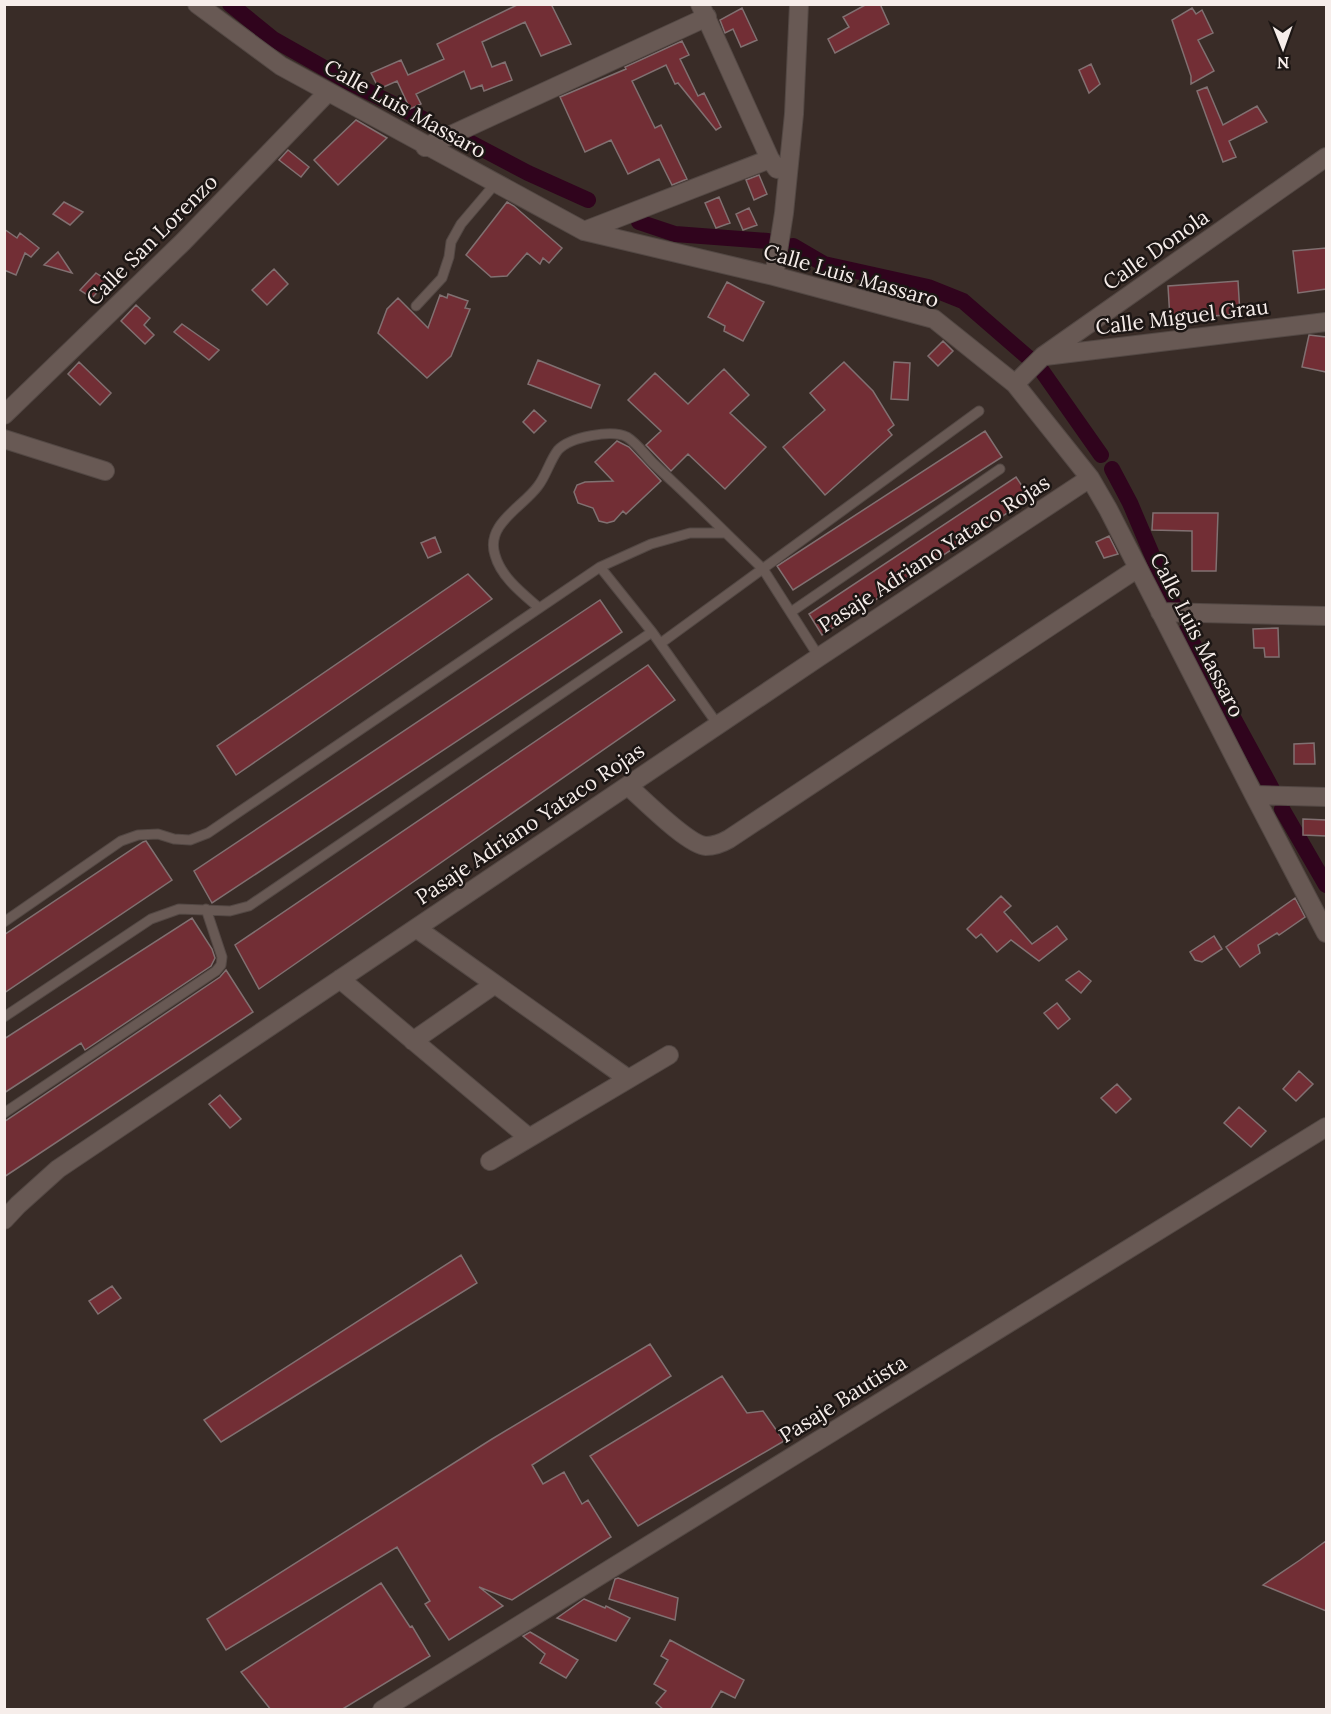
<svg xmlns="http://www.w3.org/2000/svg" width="1331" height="1714" viewBox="0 0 1331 1714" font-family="Lora,serif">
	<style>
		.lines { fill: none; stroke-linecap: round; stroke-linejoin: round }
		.canal { stroke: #30041d; stroke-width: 16 }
		.building { fill: #722e35; stroke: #817071; stroke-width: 1.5 }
		.lane-casing { stroke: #534844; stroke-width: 11 }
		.street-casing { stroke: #534844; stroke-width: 20 }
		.lane { stroke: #685954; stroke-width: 9 }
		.street { stroke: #685954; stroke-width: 18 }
		.labels { text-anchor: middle; stroke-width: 5; stroke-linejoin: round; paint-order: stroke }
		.street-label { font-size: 21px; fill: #f6edea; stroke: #1c1614 }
	</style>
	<rect width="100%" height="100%" fill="#392c27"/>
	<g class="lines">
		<path class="canal" d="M230,4L273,39L349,82L423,119
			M454,134L528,173L588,200
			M639,222L675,234L768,241
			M793,246L824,264L928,287L963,301L1031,360
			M1042,371L1101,455
			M1112,469L1130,503L1173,604
			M1186,631L1272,789
			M1282,809L1326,885"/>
	</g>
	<path class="building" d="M519,4H551L571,44L541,56L525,22L482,42L492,67L505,62L512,80L484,91L482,85L471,89L464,71L416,94L421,104L410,109L397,81L379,89L371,73L401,60L408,75L444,59L437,44Z
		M867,4H880L889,24L835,53L828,39L849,27L843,17Z
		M742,8L757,40L741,47L733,29L725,33L720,20Z
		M1192,8L1196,14L1202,10L1213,33L1198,40L1214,71L1191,84V76L1172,20Z
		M682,41L689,55L680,59L698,96L704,93L721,127L716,130L678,83L675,84L666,65L632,81L655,128L661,125L687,179L672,185L659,159L628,174L611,140L585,152L560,97L626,69L625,67Z
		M1091,64L1100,84L1089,93L1079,70Z
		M1207,87L1223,125L1257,106L1267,122L1229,141L1236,157L1223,162L1197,91Z
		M356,120L387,138L338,185L314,160Z
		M288,150L309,167L301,177L279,160Z
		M759,175L767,194L754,200L746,180Z
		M719,197L730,223L716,228L705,203Z
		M64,202L83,212L70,225L53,214Z
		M507,202L514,206L562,248L549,263L543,258L540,264L527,253L507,276L491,277L466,255Z
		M749,208L757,225L743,230L736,214Z
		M4,229L17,238L20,233L39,248L31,257L25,253L16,275L4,270Z
		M1326,248V289L1298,293L1293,251Z
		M58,252L72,273L44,265Z
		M274,269L288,284L267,305L252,290Z
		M96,273L108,281L92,298L80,290Z
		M1238,281L1240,314L1170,319L1168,286Z
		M727,282L764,302L743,341L724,331L725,326L708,317Z
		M448,294L468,301L465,308L470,309L451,356L427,378L378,333L387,309L398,298L428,328L440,295L447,298Z
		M136,305L150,318L144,325L154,335L145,344L121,321Z
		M182,324L219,350L209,360L174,332Z
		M1309,335L1326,337V372L1302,367Z
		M943,341L953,351L938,366L928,356Z
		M538,360L600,385L591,408L528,384Z
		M79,362L111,393L100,405L68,374Z
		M844,362L873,391L894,425L888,430L892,435L825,495L783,447L825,410L810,393Z
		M894,362L910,363L908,400L891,399Z
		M724,369L749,395L730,413L766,447L725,489L688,454L671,471L646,445L661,431L628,400L655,373L688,404Z
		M534,410L546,421L534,433L523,422Z
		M985,431L1002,457L793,590L777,566Z
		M617,441L629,447L661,481L626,514L623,511L614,521L607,523L599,521L593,508L578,503L574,492L577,485L585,482L613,481L595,462Z
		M1016,477L1030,498L822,635L809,614Z
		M1153,513H1218L1216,571H1192V531L1152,530Z
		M1109,536L1118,554L1104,558L1096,542Z
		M435,537L441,552L428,558L421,543Z
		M468,574L492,599L236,775L217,746Z
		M600,600L622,632L212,903L194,871Z
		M1278,628L1279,657H1265L1264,648H1254L1253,629Z
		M648,665L675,700L259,989L235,945Z
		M1314,743L1315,764H1294V744Z
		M1303,819L1326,820V836L1303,835Z
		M146,841L172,880L4,993V935L143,842Z
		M1001,896L1011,906L1004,912L1032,944L1057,926L1067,939L1039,961L1011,940L997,952L981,934L976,938L967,929Z
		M1295,898L1305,917L1279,935L1277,933L1258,945L1260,953L1240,967L1226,947Z
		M192,918L212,949L215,958L211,966L85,1050L81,1043L4,1093V1039Z
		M1214,936L1222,949L1202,962L1195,960L1190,952Z
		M226,970L253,1012L4,1177V1122L220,977Z
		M1079,971L1091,981L1081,993L1066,980Z
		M1057,1003L1070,1019L1058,1029L1044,1013Z
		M1299,1071L1313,1084L1296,1101L1283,1089Z
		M1117,1084L1131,1099L1116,1113L1101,1098Z
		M220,1095L241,1119L230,1128L209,1104Z
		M1239,1107L1266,1131L1251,1147L1224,1123Z
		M461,1255L477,1283L221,1442L204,1420Z
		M112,1286L121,1298L98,1314L89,1301Z
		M650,1344L671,1376L532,1465L543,1484L564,1472L582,1504L588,1500L611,1537L512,1600L479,1587L503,1606L449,1640L425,1604L430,1601L397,1547L226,1650L207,1619L492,1439Z
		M722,1376L747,1413L763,1411L784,1441L638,1526L590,1456Z
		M1326,1541V1611L1263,1585L1300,1560Z
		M618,1578L678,1598L675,1620L609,1599L615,1579Z
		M381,1583L410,1627L412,1626L430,1656L341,1710H271L241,1672Z
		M584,1599L605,1608L606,1606L630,1618L616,1641L557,1618Z
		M530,1632L578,1660L566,1678L540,1663L545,1654L523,1636Z
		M670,1640L744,1680L735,1698L721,1691L710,1710H664L656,1703L666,1691L654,1684L668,1660L661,1656Z"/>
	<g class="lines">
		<g class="lane-casing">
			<path id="lane" d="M416,306L442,278L449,257L451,242L461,224L495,184
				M600,567L652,632
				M538,607C522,593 501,577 495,555C485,524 523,507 538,486C546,476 550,460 558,450C570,437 612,429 627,437C637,443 645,455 653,463C677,486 702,509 726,533
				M791,612L1000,469
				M661,643L979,411
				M4,922L121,841L138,835L158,834L174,839L190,840L208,833L600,567L651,544L690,533H726L763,569L819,657
				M4,1017L151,919L179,909L230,911L249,906L652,632L718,725
				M4,1113L216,971L221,965L222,957L206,909"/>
		</g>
		<g class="street-casing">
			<path id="street" d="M197,4L281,66L584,231L774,276L934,319L1015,384L1090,478L1108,509L1254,795L1326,933
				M700,4L770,159L777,169
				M425,147L707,17
				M584,231L770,159
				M774,276L784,213L794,114L799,4
				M1045,356L1326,322
				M1015,384L1043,356L1326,157
				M4,415L183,242L328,92
				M4,439L105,471
				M1160,612L1326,616
				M628,786C643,799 688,845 706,846C715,846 722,843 729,839L1138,568
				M1254,795L1326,797
				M416,928L627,1078
				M340,979L528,1137
				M413,1041L495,984
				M490,1161L669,1055
				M4,1220L18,1205L58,1169L819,657L1090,478
				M382,1710L1326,1127"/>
		</g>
		<use href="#lane" class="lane"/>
		<use href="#street" class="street"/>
	</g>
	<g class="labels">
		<g class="street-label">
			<text transform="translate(405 109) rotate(29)" y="7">Calle Luis Massaro</text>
			<text transform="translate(152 240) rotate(-45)" y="7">Calle San Lorenzo</text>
			<text transform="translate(1156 250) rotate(-35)" y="7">Calle Donola</text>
			<text transform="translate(851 276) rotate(16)" y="7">Calle Luis Massaro</text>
			<text transform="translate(1182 317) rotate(-7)" y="7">Calle Miguel Grau</text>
			<text transform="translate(934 554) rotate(-33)" y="7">Pasaje Adriano Yataco Rojas</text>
			<text transform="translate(1197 635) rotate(63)" y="7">Calle Luis Massaro</text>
			<text transform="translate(530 824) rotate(-34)" y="7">Pasaje Adriano Yataco Rojas</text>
			<text transform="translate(843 1399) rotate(-32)" y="7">Pasaje Bautista</text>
		</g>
	</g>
	<rect width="1331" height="1714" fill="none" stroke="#f6edea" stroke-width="12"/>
	<g transform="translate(1283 48) rotate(179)" stroke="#1c1614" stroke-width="4.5" paint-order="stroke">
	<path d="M0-4.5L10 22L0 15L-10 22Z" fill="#f6edea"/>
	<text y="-9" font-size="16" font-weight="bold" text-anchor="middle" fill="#f6edea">N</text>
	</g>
</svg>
